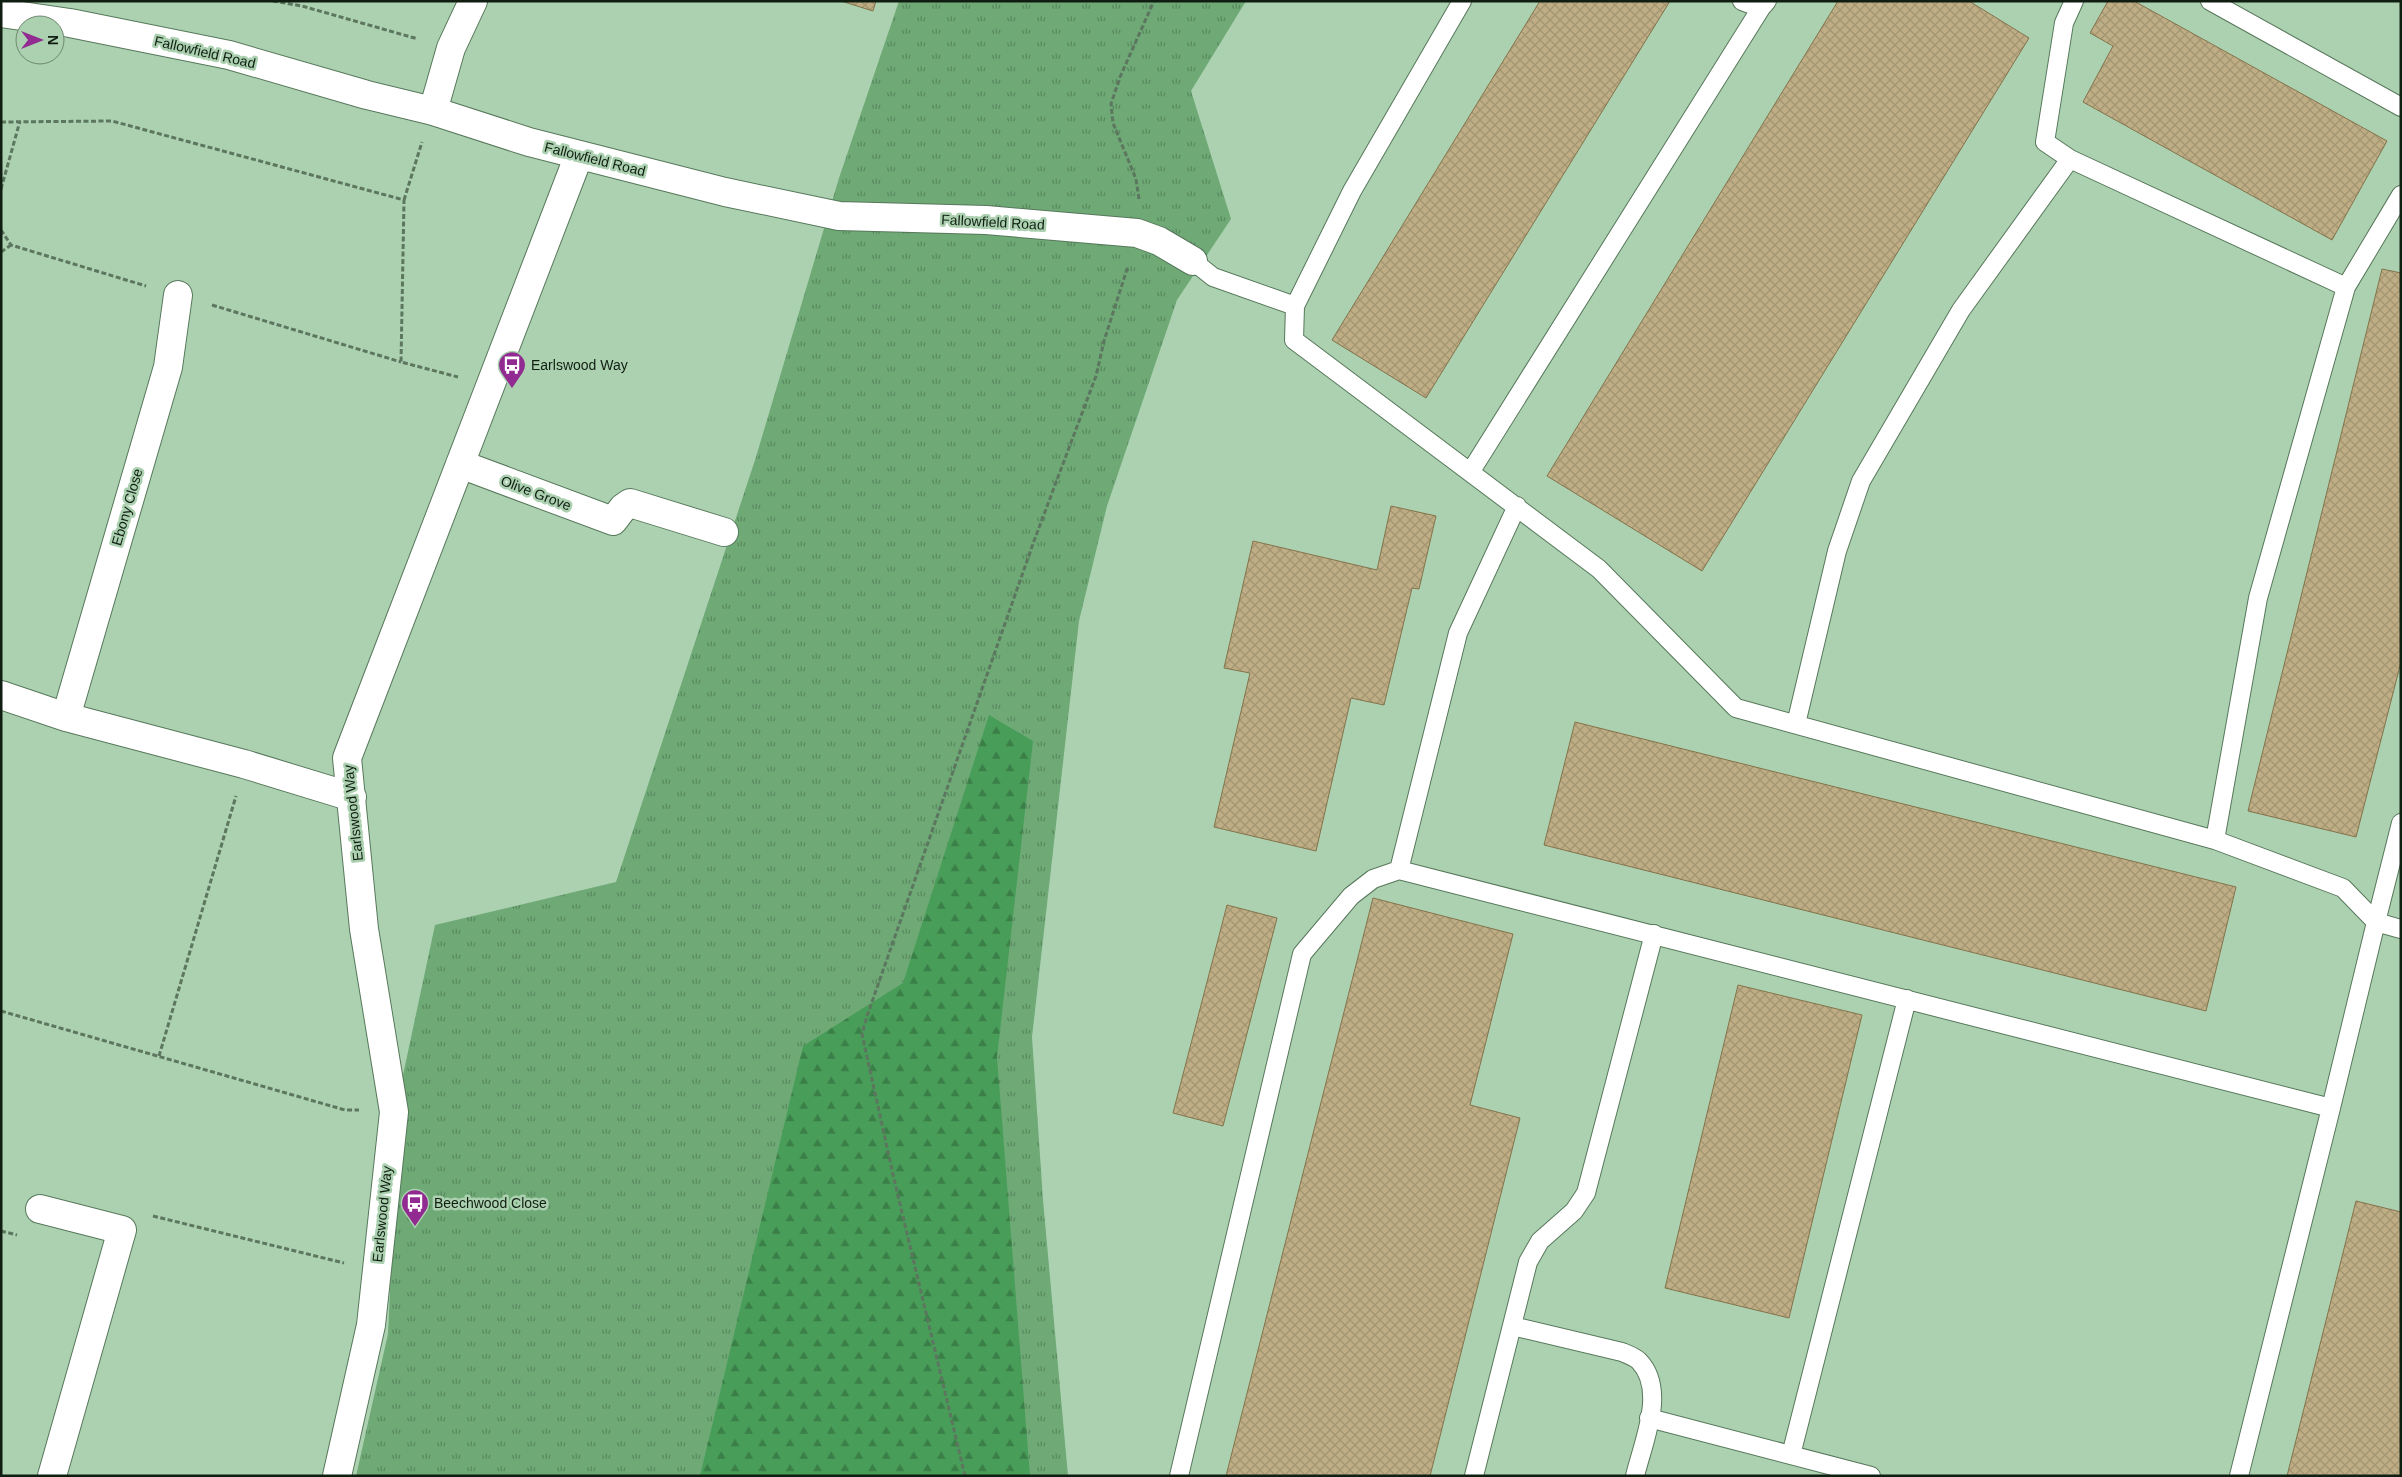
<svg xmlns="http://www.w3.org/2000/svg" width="2402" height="1477" viewBox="0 0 2402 1477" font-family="Helvetica,sans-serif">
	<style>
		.grass { fill: url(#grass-tufts) }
		.forest { fill: url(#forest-firs) }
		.building { fill: url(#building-cross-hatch); stroke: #83734b }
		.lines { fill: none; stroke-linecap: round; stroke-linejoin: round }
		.lane-casing { stroke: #57785b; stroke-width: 20 }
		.street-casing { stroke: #57785b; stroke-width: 30 }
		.path { stroke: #5c765f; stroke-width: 3; stroke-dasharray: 5 2.5; stroke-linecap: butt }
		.lane { stroke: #fff; stroke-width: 18 }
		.street { stroke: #fff; stroke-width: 28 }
		.labels { text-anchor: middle; stroke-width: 5; stroke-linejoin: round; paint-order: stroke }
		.street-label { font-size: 14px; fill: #101e12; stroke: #acd1b0 }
		.poi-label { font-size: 14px; fill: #101e12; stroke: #acd1b0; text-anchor: start }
	</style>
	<defs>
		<pattern id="grass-tufts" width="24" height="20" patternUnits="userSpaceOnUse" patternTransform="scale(1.25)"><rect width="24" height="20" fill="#6ea976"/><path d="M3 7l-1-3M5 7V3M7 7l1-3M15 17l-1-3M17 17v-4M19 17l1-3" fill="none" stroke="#59895f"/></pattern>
		<pattern id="forest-firs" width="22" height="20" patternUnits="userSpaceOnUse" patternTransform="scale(1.25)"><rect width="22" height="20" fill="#489d59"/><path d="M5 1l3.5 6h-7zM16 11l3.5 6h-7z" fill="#3b7f48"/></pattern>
		<pattern id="building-cross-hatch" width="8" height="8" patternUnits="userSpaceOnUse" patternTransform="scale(1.25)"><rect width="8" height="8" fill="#bfae85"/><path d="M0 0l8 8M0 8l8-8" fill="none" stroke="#a39572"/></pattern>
	</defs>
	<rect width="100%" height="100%" fill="#acd1b0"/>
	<path class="grass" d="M899,1H1246L1191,91L1231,219L1177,300L1107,506L1079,621L1032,1037L1043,1200L1068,1476H356L388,1334L399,1094L435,925L616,882L756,457L839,178Z"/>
	<path class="forest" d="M989,715L1033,741L997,1057L1030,1476H700L803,1046L903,983Z"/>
	<path class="building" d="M841,1H876L873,11Z
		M1540,1H1670L1426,398L1332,340Z
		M1838,1H1969L2029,38L1702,571L1547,476Z
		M2108,1H2134L2387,141L2332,240L2083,102L2113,46L2090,33Z
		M2382,269L2401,273V662L2356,837L2248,811Z
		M1391,506L1436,516L1419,589L1412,588L1384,705L1351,698L1316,851L1214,827L1250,673L1224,668L1253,541L1377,570Z
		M1575,722L2236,887L2206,1011L1544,845Z
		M1373,898L1513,934L1470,1105L1520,1118L1430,1476H1226Z
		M1227,905L1277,918L1223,1126L1173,1113Z
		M1738,985L1862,1015L1789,1318L1665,1288Z
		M2356,1201L2401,1212V1476H2287Z"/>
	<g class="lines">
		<g class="lane-casing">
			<path id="lane" d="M1742,1L1761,8L1767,1
				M2210,1L2401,107
				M2070,159L2045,142L2064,23L2074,1
				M1193,261L1213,277L1295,306L1352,191L1462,1
				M1295,306L1294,340L1599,569L1736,708L2215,840L2343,888L2376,922L2401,823
				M1471,471L1761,8
				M1517,506L1458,633L1399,870L2331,1108L2376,922L2401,929
				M1796,724L1837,551L1861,481L1961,310L2070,159L2346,287
				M2215,840L2258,598L2346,287L2401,195
				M1512,1326L1622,1352C1627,1354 1635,1357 1639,1361C1667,1390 1643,1442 1635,1476
				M1649,1418L1871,1476
				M1791,1455L1907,999
				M1179,1476L1302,954L1351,896L1373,879L1399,870
				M1474,1476L1528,1262L1540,1241L1574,1211L1586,1193L1654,934
				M2239,1476L2331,1108"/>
		</g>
		<g class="street-casing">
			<path id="street" d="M1,13L70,23L229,55L367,95L433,111L529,142L725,192L839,216L986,220L1137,233L1159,241L1193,261
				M433,111L451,48L473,1
				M460,464L613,521L623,508L630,503L724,532
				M1,695L66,717L244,764L352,797
				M66,717L168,367L178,295
				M40,1209L122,1230L52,1476
				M337,1476L371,1325L394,1112L364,929L347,758L579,155"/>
		</g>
		<path class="path" d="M273,1L302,6L418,39
			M1,122L112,121L404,200L401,362L458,377
			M1,189L20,121
			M1139,199L1136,179L1113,123L1111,104L1120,77L1154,1
			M404,200L422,142
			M1,230L11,245L146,286
			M1,252L11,245
			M212,305L401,362
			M1,1011L345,1110H359
			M159,1056L236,796
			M153,1216L344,1263
			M1,1231L17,1235
			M965,1476L894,1179L862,1034L867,1016L1034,541L1096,376L1104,341L1128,266"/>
		<use href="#lane" class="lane"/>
		<use href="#street" class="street"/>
	</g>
	<defs>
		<g id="bus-pin" transform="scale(1.4375)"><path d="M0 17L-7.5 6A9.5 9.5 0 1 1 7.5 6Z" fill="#912b91" stroke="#acd1b0"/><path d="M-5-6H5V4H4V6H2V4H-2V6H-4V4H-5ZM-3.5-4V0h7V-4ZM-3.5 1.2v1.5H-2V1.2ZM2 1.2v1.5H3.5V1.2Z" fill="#fff"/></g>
	</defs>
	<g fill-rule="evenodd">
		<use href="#bus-pin" x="512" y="365"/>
		<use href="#bus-pin" x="415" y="1203"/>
	</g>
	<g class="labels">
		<g class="street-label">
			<text transform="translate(205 52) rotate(13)" y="5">Fallowfield Road</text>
			<text transform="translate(595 159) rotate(14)" y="5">Fallowfield Road</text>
			<text transform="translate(993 222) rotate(3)" y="5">Fallowfield Road</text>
			<text transform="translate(536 493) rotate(21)" y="5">Olive Grove</text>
			<text transform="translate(127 507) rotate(-74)" y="5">Ebony Close</text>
			<text transform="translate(353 813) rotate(-96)" y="5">Earlswood Way</text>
			<text transform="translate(382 1214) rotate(-84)" y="5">Earlswood Way</text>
		</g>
		<g class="poi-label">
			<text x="531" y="370">Earlswood Way</text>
			<text x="434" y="1208">Beechwood Close</text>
		</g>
	</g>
	<rect width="2402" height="1477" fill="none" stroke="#101e12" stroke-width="5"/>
	<g transform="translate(40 40) rotate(90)"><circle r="24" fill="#acd1b0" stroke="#6e8971"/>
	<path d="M0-4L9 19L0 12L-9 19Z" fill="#912b91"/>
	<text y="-8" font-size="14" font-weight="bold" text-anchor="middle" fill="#101e12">N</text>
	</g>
</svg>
